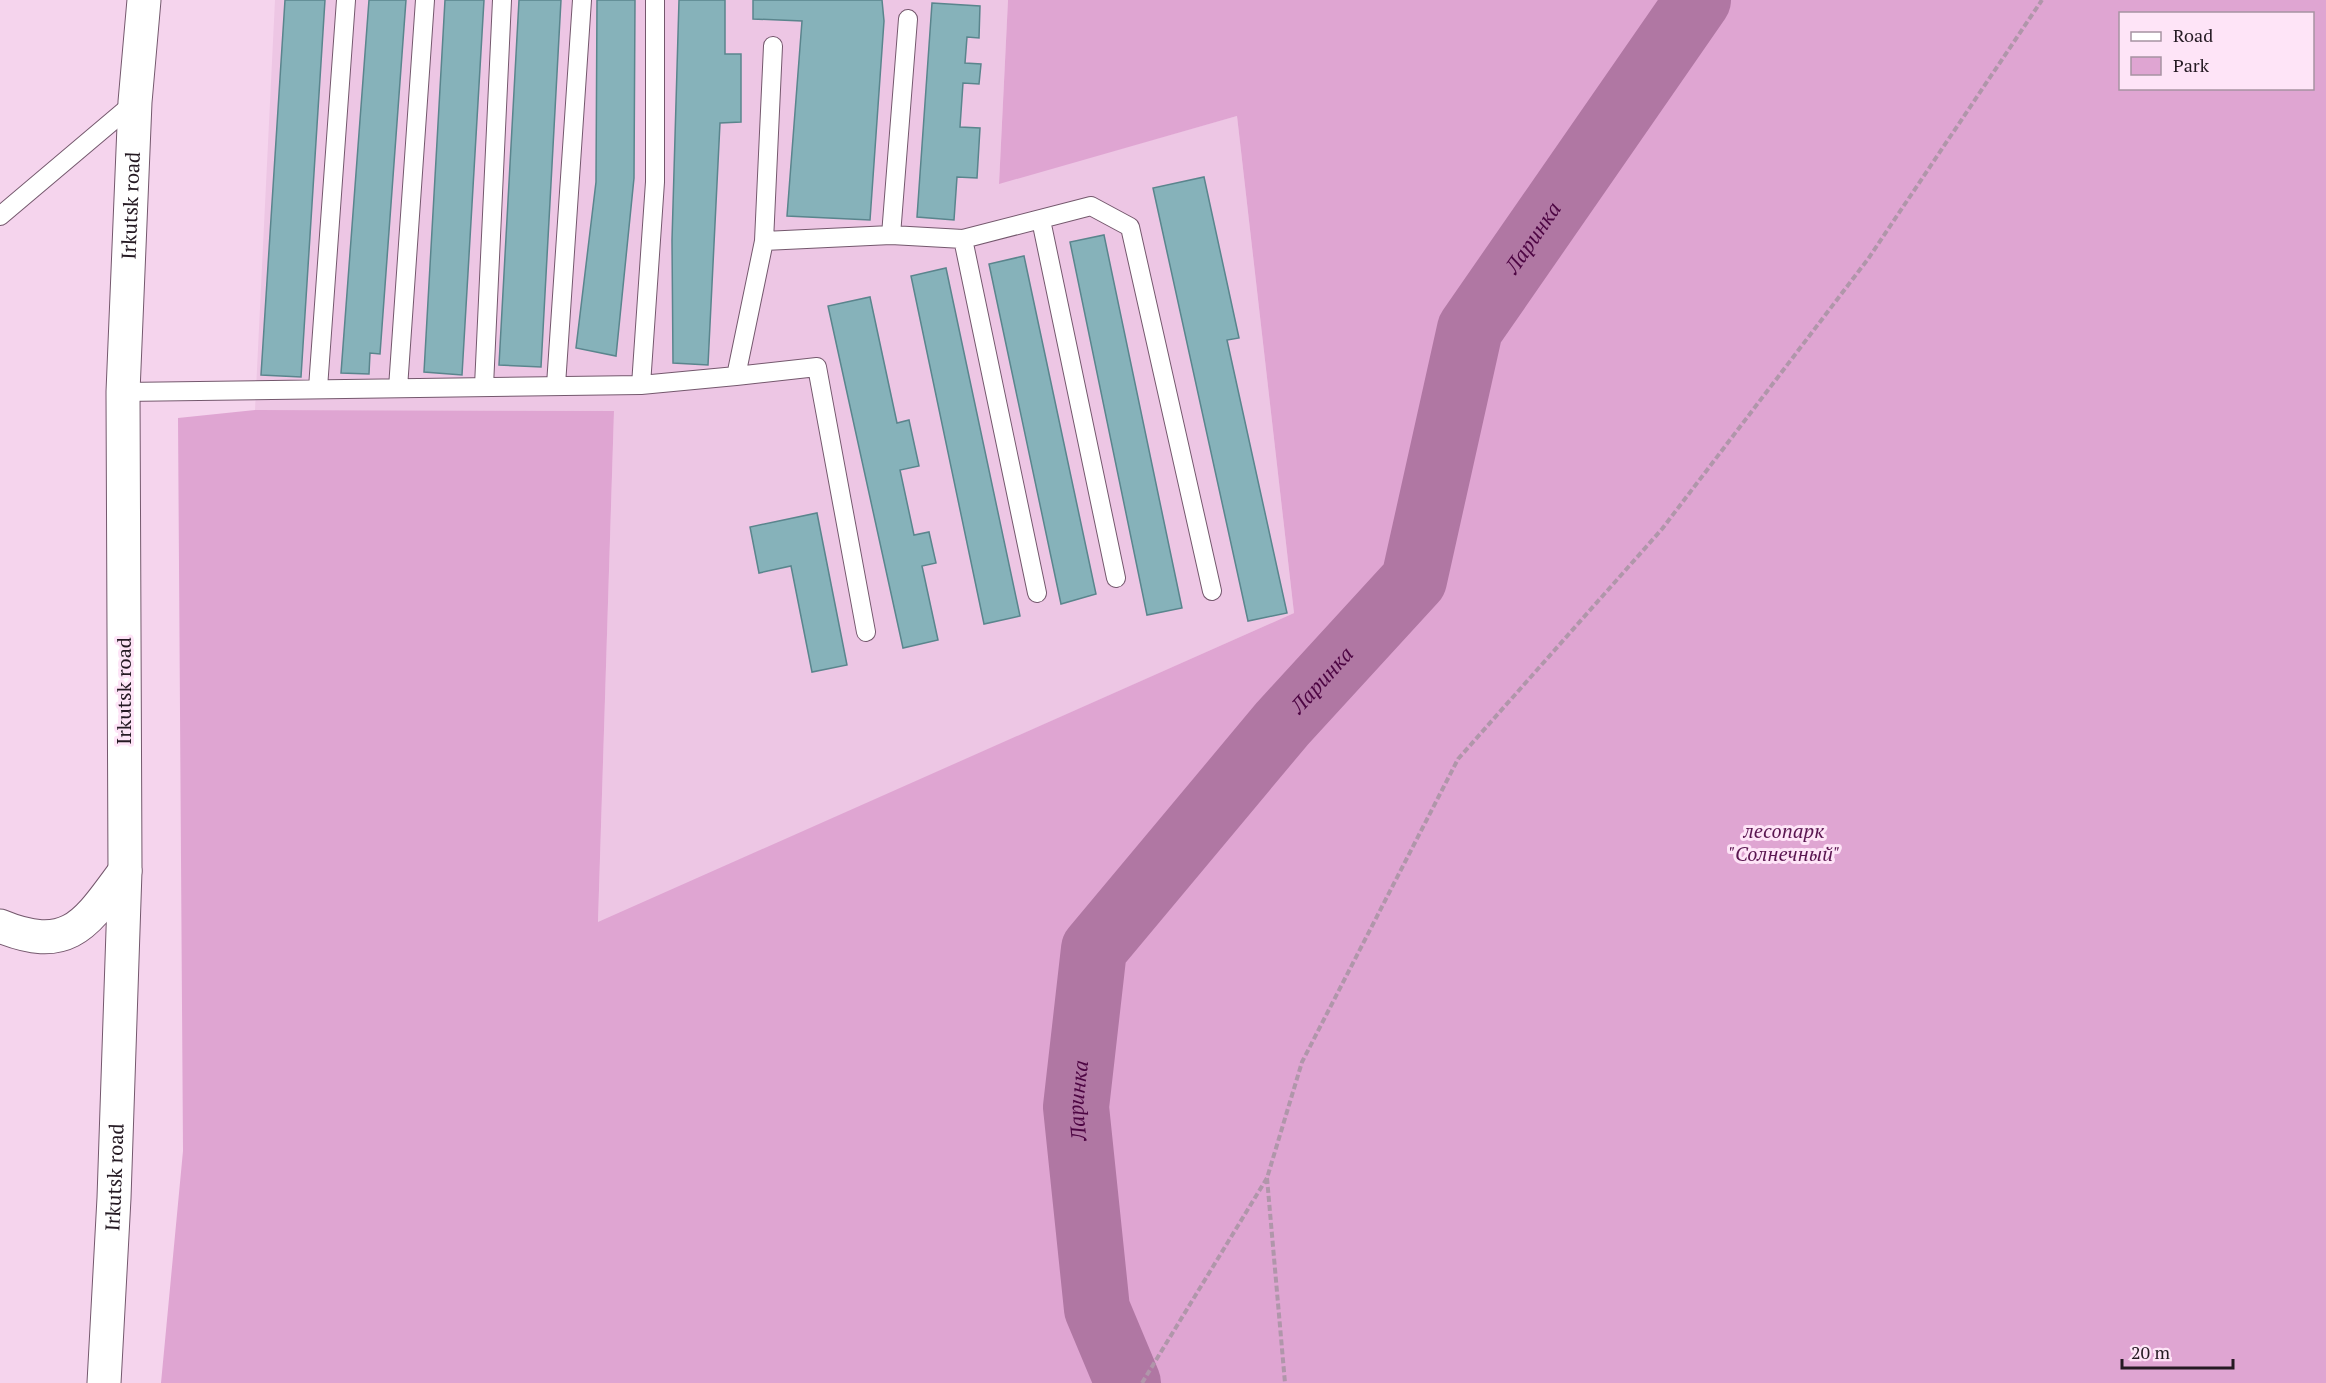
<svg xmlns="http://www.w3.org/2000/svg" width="2326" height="1383" viewBox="0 0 2326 1383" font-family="'PT Serif',serif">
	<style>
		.built { fill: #edc6e4 }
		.green { fill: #dfa5d2; fill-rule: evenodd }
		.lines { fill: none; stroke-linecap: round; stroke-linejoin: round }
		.river { stroke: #b077a3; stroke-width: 66 }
		.building { fill: #86b2ba; stroke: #5a858d; stroke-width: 1.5 }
		.service-casing { stroke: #74586d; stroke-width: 20 }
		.primary-casing { stroke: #74586d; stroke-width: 35 }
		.path { stroke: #b096aa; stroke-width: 4; stroke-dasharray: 6 3; stroke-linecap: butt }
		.service { stroke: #fff; stroke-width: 18 }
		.primary { stroke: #fff; stroke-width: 33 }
		.labels { text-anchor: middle; stroke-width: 6; stroke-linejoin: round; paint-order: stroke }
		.street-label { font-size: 20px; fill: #251a23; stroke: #fee4f7 }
		.park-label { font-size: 20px; font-style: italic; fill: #5a1650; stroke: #fee4f7 }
		.water-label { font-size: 21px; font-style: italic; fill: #4d0543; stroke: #fee4f7 }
	</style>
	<rect width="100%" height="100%" fill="#f5d4ed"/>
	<path class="built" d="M275,0H1008L999,183L1237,116L1294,613L598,923L614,411L255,410Z"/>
	<path class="green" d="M1008,0H2326V1383H161L183,1151L178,418L255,410L614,411L598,922L1294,613L1237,116L999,184ZM2120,14H2312V88H2120Z"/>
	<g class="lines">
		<path class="river" id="s1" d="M1128,1383L1097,1309L1076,1107L1094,949L1282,724L1414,580L1470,329L1698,0"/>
	</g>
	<path class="building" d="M285,0H325L301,377L261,375Z
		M369,0H406L380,354L370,353L369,374L341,373Z
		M445,0H484L462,375L424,372Z
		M519,0H561L541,367L499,365Z
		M597,0H635L634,178L616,356L576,348L596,182Z
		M679,0H725V54H741V122L720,123L708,365L673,363L672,240Z
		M753,0H882L884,21L870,220L787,216L802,21L753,19Z
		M932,3L980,6L979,38L967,37L965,63L981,64L979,84L963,83L960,127L980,128L977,178L957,177L954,220L917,217Z
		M1204,177L1239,338L1227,340L1287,613L1248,621L1153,188Z
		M1104,235L1182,608L1147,615L1070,242Z
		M1024,256L1096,594L1061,604L989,264Z
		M946,268L1020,616L984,624L911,276Z
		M870,297L897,423L909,420L919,466L900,470L914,535L929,532L936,563L922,566L938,640L903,648L828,306Z
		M817,513L847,665L812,672L791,566L759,573L750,527Z"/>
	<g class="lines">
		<g class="service-casing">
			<path id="service" d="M773,46L764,241L736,376L817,367L866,632
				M0,216L135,102
				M1041,220L1116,578
				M891,235L908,19
				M963,239L1037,593
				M764,241L891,235L963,239L1091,206L1130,227L1212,591
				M556,385L582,0
				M641,385L655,182V0
				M484,386L502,0
				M318,388L346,0
				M398,388L425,0
				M123,392L641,385L736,376"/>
		</g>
		<g class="primary-casing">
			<g id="primary">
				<path d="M0,926C70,955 87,922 125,871"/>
				<path id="s2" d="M104,1383L114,1198L125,871L123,392L135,102L144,0"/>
			</g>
		</g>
		<path class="path" d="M1267,1178L1285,1383
			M1142,1383L1267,1178L1302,1062L1458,759L1662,529L1868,259L2042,0"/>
		<use href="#service" class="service"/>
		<use href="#primary" class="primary"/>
	</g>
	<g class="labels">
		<g class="street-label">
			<text dy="7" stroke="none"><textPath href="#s2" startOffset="1178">Irkutsk road</textPath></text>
			<text transform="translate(124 691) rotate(-90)" y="7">Irkutsk road</text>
			<text dy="7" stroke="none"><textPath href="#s2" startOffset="206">Irkutsk road</textPath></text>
		</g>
		<g class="park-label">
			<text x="1784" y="838">лесопарк<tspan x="1784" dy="23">"Солнечный"</tspan></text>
		</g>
		<g class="water-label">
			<text dy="7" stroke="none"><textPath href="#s1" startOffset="1299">Ларинка</textPath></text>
			<text dy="7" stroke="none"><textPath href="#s1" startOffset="795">Ларинка</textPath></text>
			<text dy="7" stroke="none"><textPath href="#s1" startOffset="290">Ларинка</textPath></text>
		</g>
	</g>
	<rect x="2119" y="12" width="195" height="78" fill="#fee4f7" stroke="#a793a2" stroke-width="1.5"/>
	<rect x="2131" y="32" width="30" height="9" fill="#ffffff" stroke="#a793a2" stroke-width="1.5"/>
	<text x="2173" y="42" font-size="18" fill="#251a23">Road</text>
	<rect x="2131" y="57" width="30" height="18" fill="#dfa5d2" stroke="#a793a2" stroke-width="1.5"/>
	<text x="2173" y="72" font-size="18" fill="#251a23">Park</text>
	<path d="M2122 1359v9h111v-9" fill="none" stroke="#251a23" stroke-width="3"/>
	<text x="2131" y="1359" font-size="18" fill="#251a23" stroke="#fee4f7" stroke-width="4.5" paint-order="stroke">20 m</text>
</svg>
